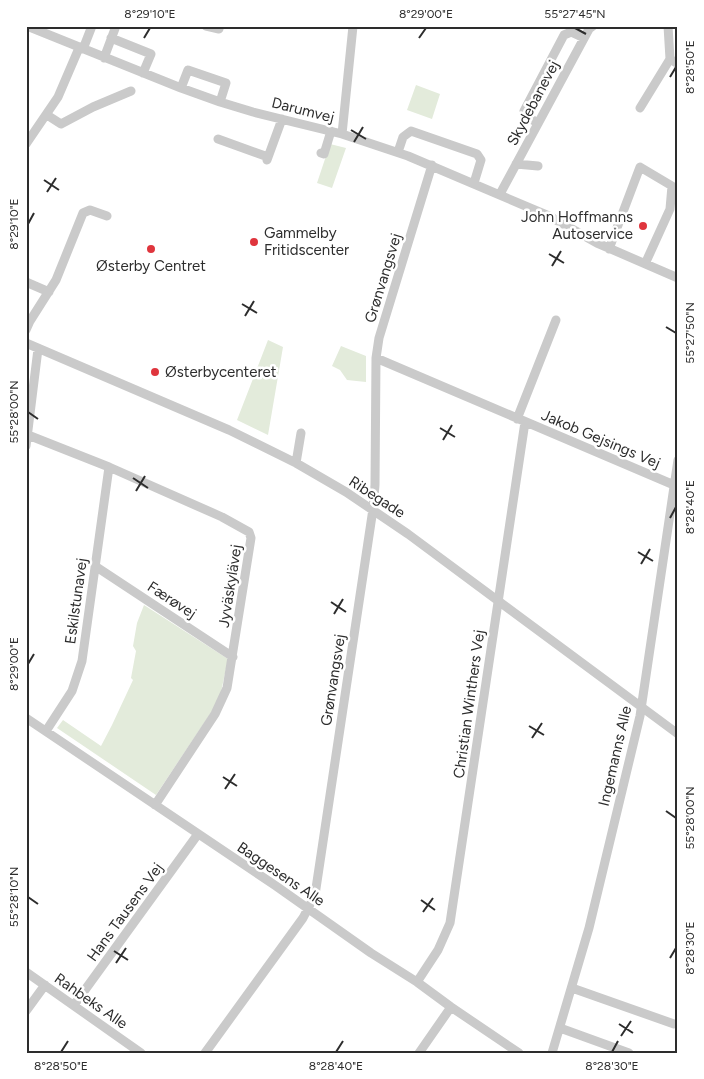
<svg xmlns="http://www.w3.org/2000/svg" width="704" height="1079" viewBox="0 0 704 1079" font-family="Figtree,sans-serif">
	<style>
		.green { fill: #e3ebdb }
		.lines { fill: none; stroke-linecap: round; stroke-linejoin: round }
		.minor { stroke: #cacaca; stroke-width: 9 }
		.ticks { fill: none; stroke: #2d2d2d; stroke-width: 2 }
		.poi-dot { fill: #df353d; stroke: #fff; stroke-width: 2 }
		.labels { text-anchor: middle; stroke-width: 5; stroke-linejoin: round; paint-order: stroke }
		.street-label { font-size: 15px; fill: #2d2d2d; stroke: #fff }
		.poi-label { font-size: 15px; fill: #2d2d2d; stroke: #fff; text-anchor: start }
		.neatline { fill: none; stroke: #2d2d2d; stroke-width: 2 }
		.ticks-label { font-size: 12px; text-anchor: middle; fill: #2d2d2d }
	</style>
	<rect width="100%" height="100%" fill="#fff"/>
	<path class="green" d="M416,85L440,94L432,119L407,110Z
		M330,144L346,148L332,188L317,183Z
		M268,340L283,347L268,435L237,420Z
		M341,346L366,356V382L347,380L340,370L332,366Z
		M144,605L228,659L221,692L214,708L156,795L57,728L63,720L101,746L112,725L133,680L131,678L136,651L133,646L137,623Z"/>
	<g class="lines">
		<path class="minor" d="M27,26L181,88L220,102L253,112L342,134L408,156L549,216L597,243L678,278
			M206,26L219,29
			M668,26L670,59L678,64
			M111,38L151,54L143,73
			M83,49L92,26
			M104,58L116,26
			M181,88L188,70L226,83L220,102
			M640,108L670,59
			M47,115L61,124L93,107L131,91
			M538,123L529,118L524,111L564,35L571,32L584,38
			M342,134L353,26
			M218,139L268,157
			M26,144L58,97L79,48
			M398,152L403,137L411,131L477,154L481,160L474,183
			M321,153L324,154L331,131
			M267,160L282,119
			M516,164L538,166
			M500,194L589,29L593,26
			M609,249L640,167L672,186L670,209L645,264
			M26,282L49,292
			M26,330L30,321L56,280L83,213L90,210L107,216
			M26,343L229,430L296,463L346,492L408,534L678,734
			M376,358L674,485
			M517,419L556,320
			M28,435L109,467L222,517L249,532L251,538L227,688L215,714L155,805
			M26,446L38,349
			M296,463L301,433
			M95,566L233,657
			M26,718L276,886L371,953L417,982L451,1007L519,1053
			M46,731L72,691L82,661L109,467
			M26,972L141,1053
			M417,982L438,950L450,923L525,422
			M572,988L674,1024
			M74,1005L198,834
			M26,1011L45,985
			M560,1028L629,1053
			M205,1053L303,918L315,895L373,509L375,485L376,358L379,338L432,165
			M419,1053L451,1007
			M552,1053L589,928L640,716L678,460"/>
	</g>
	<path class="ticks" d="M575,28L586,34M144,38L150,28M419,38L426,28M670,77L676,67M351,130L366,139M354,142L363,127M44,180L59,190M47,192L56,178M28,224L34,213M549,254L564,263M552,266L561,251M242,304L257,313M245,316L254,301M666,327L676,333M28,412L38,419M440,428L455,437M443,440L452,425M133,478L148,488M136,491L145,476M670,518L676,507M638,552L653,561M641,564L650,549M331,602L346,612M334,614L343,599M28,664L34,654M529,726L544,735M532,738L542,723M223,777L237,786M225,789L235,774M666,811L676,818M28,897L38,904M421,900L435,910M423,912L433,898M114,951L128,960M670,958L676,948M116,963L126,948M619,1024L633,1033M621,1036L631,1021M61,1052L68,1041M336,1052L343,1041M612,1052L618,1041"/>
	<g class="poi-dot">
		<circle cx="643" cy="226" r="5"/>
		<circle cx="254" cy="242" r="5"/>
		<circle cx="151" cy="249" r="5"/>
		<circle cx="155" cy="372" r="5"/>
	</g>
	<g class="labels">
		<g class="street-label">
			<text transform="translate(533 103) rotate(-62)" y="5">Skydebanevej</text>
			<text transform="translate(303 110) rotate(14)" y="5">Darumvej</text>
			<text transform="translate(383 278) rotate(-73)" y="5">Grønvangsvej</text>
			<text transform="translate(601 439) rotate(23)" y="5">Jakob Gejsings Vej</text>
			<text transform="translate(377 497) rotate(33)" y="5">Ribegade</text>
			<text transform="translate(230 586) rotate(-81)" y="5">Jyväskylävej</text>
			<text transform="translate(172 600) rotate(33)" y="5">Færøvej</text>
			<text transform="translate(76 601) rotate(-82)" y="5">Eskilstunavej</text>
			<text transform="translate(333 680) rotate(-81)" y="5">Grønvangsvej</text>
			<text transform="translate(469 704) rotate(-82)" y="5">Christian Winthers Vej</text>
			<text transform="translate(615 756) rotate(-77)" y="5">Ingemanns Alle</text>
			<text transform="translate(281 874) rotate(34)" y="5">Baggesens Alle</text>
			<text transform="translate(125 912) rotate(-54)" y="5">Hans Tausens Vej</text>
			<text transform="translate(91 1001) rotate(35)" y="5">Rahbeks Alle</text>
		</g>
		<g class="poi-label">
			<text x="633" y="222" text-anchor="end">John Hoffmanns<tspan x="633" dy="17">Autoservice</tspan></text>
			<text x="264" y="238">Gammelby<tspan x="264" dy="17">Fritidscenter</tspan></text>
			<text x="151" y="271" text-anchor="middle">Østerby Centret</text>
			<text x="165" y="377">Østerbycenteret</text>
		</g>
	</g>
	<rect width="704" height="1079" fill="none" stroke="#ffffff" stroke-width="55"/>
	<rect x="28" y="28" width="648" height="1024" class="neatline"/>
	<g class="ticks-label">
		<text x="150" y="18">8°29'10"E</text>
		<text x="426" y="18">8°29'00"E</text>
		<text x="575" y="18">55°27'45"N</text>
		<text transform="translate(690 67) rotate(-90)" y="4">8°28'50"E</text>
		<text transform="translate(14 224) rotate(-90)" y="4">8°29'10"E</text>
		<text transform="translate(690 333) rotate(-90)" y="4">55°27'50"N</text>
		<text transform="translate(14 412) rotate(-90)" y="4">55°28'00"N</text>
		<text transform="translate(690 507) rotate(-90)" y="4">8°28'40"E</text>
		<text transform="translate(14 664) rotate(-90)" y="4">8°29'00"E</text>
		<text transform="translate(690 818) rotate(-90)" y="4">55°28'00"N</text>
		<text transform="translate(14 897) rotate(-90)" y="4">55°28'10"N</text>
		<text transform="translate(690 948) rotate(-90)" y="4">8°28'30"E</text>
		<text x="61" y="1070">8°28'50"E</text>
		<text x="336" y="1070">8°28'40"E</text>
		<text x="612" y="1070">8°28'30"E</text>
	</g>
</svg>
